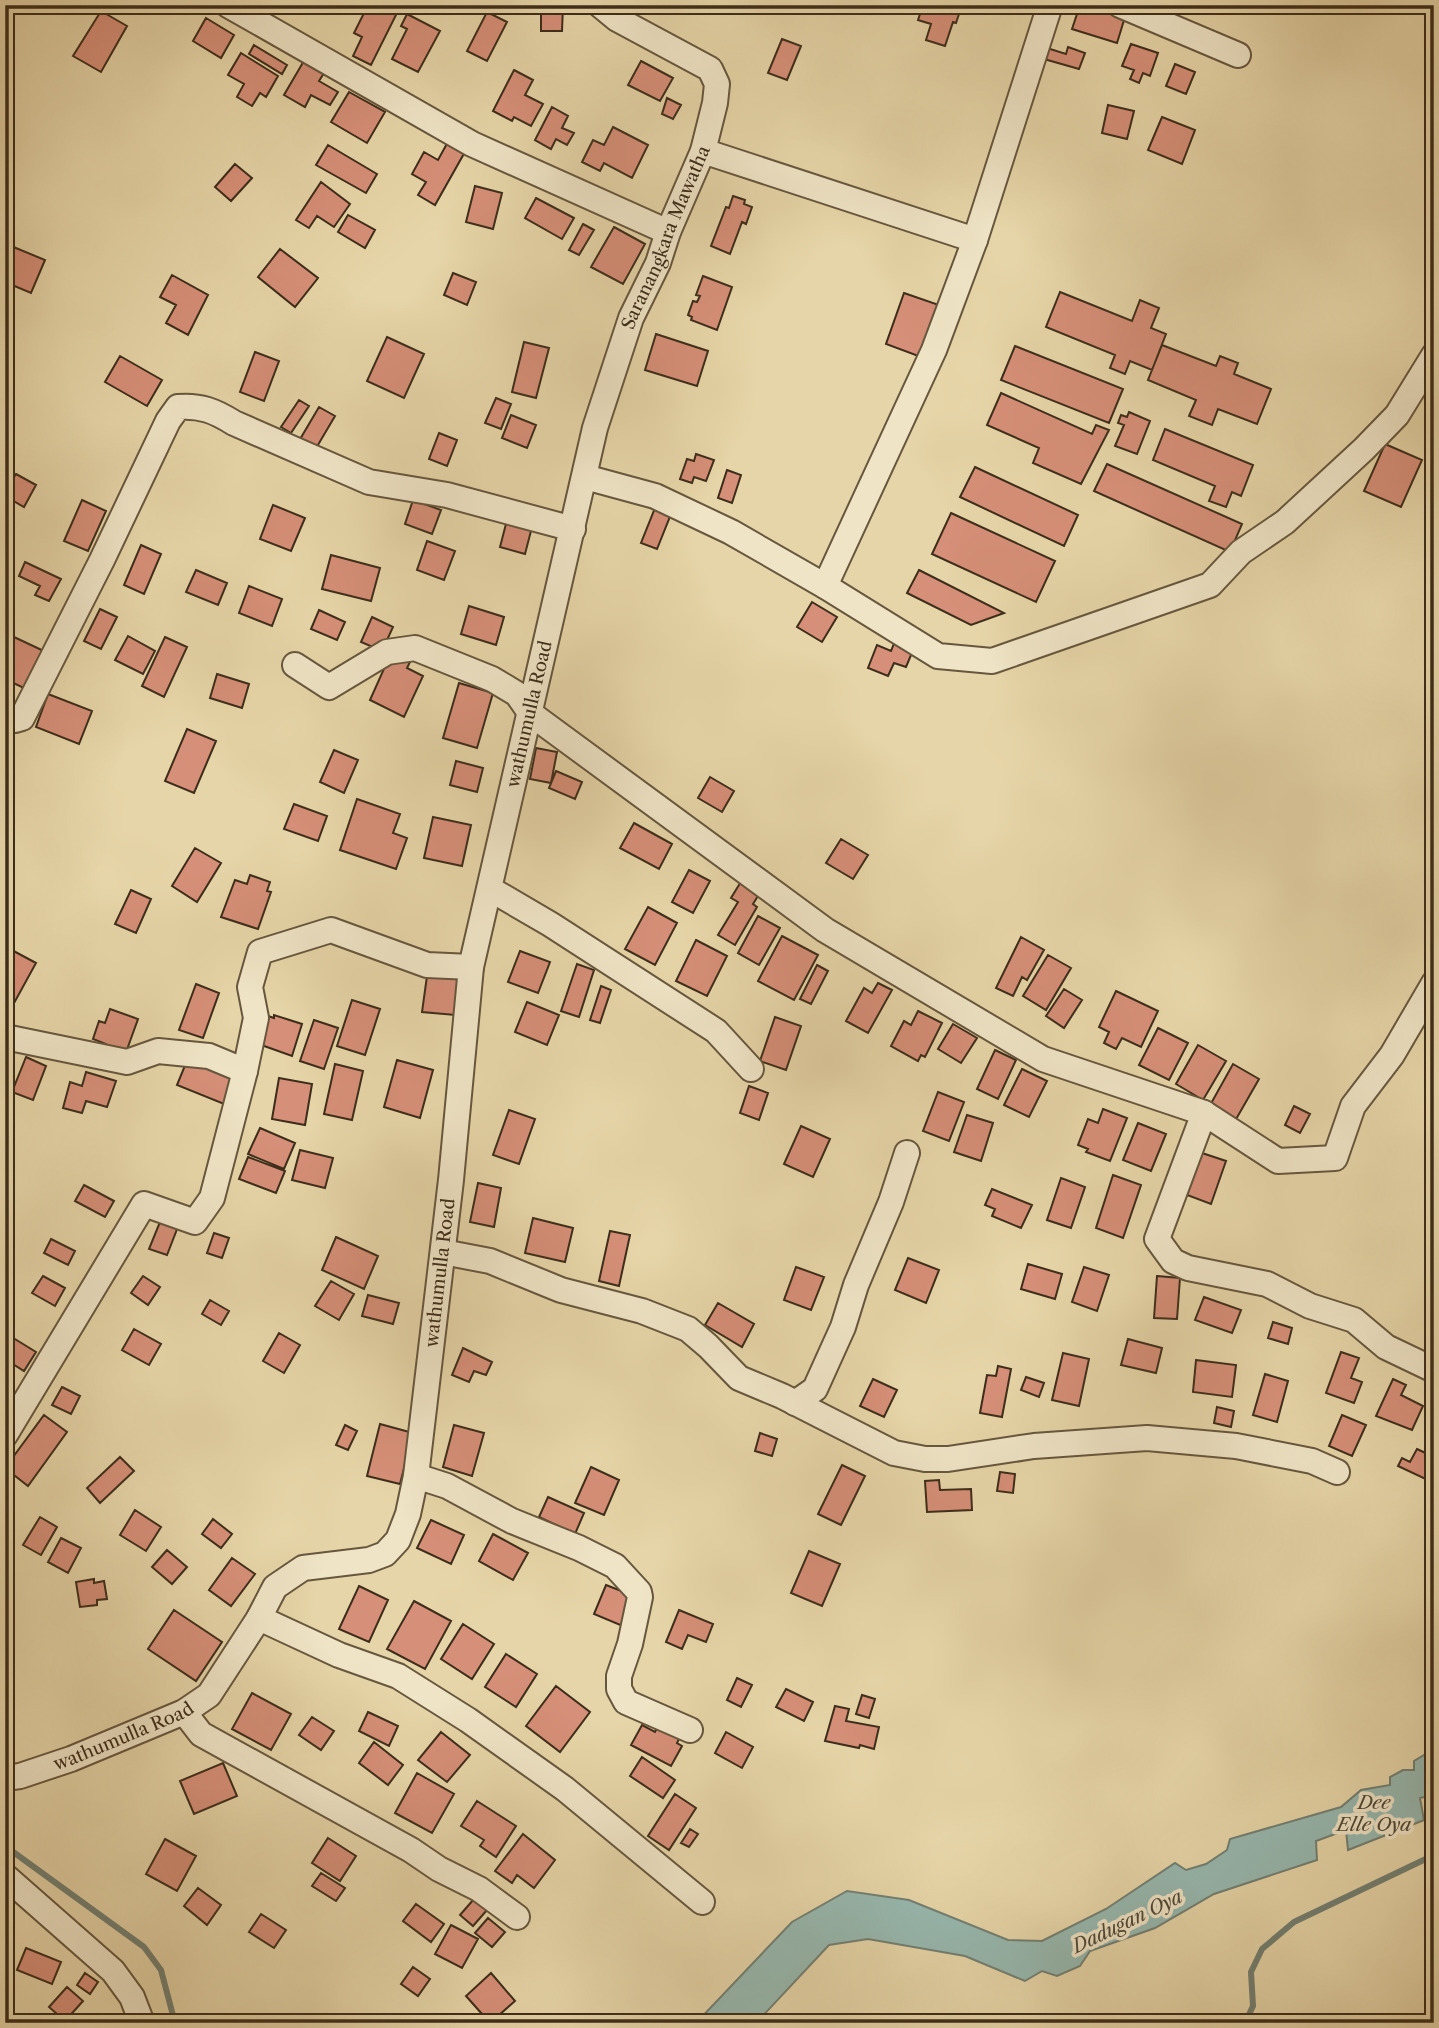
<svg xmlns="http://www.w3.org/2000/svg" width="1439" height="2028" viewBox="0 0 1439 2028" font-family="'Libre Caslon Text',serif">
	<style>
		.water { fill: #97b8af; stroke: #738073; stroke-width: 2 }
		.lines { fill: none; stroke-linecap: round; stroke-linejoin: round }
		.stream { stroke: #738073; stroke-width: 6 }
		.building { fill: #d68f78; stroke: #3d2d1a; stroke-width: 2 }
		.minor-casing { stroke: #67573e; stroke-width: 28 }
		.minor { stroke: #efe4c6; stroke-width: 24 }
		.labels { text-anchor: middle; stroke-width: 7; stroke-linejoin: round; paint-order: stroke }
		.street-label { font-size: 18px; fill: #3d2d1a; stroke: #efe4c6 }
		.water-label { font-size: 19px; font-style: italic; fill: #4f4938; stroke: #efe4c6 }
	</style>
	<rect width="100%" height="100%" fill="#e6d5a8"/>
	<filter id="stains"><feTurbulence type="fractalNoise" baseFrequency=".00286" numOctaves="4"/><feColorMatrix values="0 0 0 0 .2 0 0 0 0 .09 0 0 0 0 .02 0 0 0 .5 -.17"/></filter>
	<radialGradient id="worn" r=".72"><stop offset=".6" stop-color="#630" stop-opacity="0"/><stop offset="1" stop-color="#630" stop-opacity=".3"/></radialGradient>
	<path class="water" d="M1434,1749V1795L1420,1798L1424,1820L1348,1850L1346,1830L1316,1841L1317,1860L1214,1894L1155,1928L1090,1951L1080,1966L1057,1976L1042,1971L1025,1981L965,1956L868,1939L829,1945L756,2023H696L792,1922L847,1891L909,1900L1008,1940L1042,1941L1106,1909L1175,1863L1186,1870L1206,1864L1227,1850L1230,1839L1341,1807L1361,1790L1390,1785V1777L1403,1770H1414V1761Z"/>
	<g class="lines">
		<path class="stream" d="M5,1846L144,1947L161,1970L175,2023
			M1245,2023L1253,2006L1251,1972L1262,1949L1294,1922L1434,1855"/>
	</g>
	<path class="building" d="M368,5H376L396,15L371,65L353,56L362,37L354,33Z
		M541,5L563,6L562,31H541Z
		M923,5H962L956,23L953,22L945,46L926,40L931,24L918,20Z
		M1080,5H1089L1125,17L1117,43L1072,29Z
		M101,11L127,26L101,72L73,56Z
		M487,12L507,22L487,61L467,51Z
		M407,14L440,31L418,72L392,59L407,29L401,26Z
		M206,18L234,35L221,58L193,41Z
		M782,39L801,46L787,80L768,73Z
		M1131,44L1158,53L1150,76L1143,73L1139,83L1130,79L1134,70L1122,66Z
		M254,45L287,65L282,74L249,54Z
		M1068,47L1085,53L1079,69L1044,59L1047,48L1066,54Z
		M241,53L278,76L266,97L260,93L252,106L237,97L244,84L228,75Z
		M305,59L326,70L319,81L338,92L330,105L311,95L305,107L284,95Z
		M641,61L673,78L660,101L628,85Z
		M1175,64L1195,72L1186,94L1166,86Z
		M514,70L533,80L525,95L543,104L531,126L514,117L512,121L493,111Z
		M349,92L385,112L367,143L331,122Z
		M667,98L681,105L673,119L662,114Z
		M1108,105L1134,111L1127,139L1102,133Z
		M552,107L568,116L562,128L574,133L567,145L556,139L551,149L535,140Z
		M1162,117L1195,130L1182,164L1148,150Z
		M613,127L648,145L632,178L604,163L600,171L582,162L593,140L604,145Z
		M449,140L466,150L435,205L418,195L426,182L412,174L424,152L438,160Z
		M328,145L377,174L366,193L316,165Z
		M235,164L252,178L231,201L215,187Z
		M321,182L350,204L334,227L317,216L309,228L296,220Z
		M475,186L502,193L493,229L466,222Z
		M733,196L745,200L744,204L752,207L746,224L742,222L730,254L711,246L726,207L729,208Z
		M536,198L574,218L562,239L525,218Z
		M348,215L375,230L365,248L338,232Z
		M583,224L594,230L579,255L569,250Z
		M614,227L645,244L623,284L591,267Z
		M11,246L45,260L31,293L5,282V261Z
		M280,249L318,278L295,307L258,277Z
		M453,273L476,282L467,305L444,295Z
		M172,275L208,295L188,335L166,323L176,305L160,297Z
		M703,276L732,287L717,330L691,320L692,317L688,315L693,301L697,302L700,296L696,295Z
		M1060,292L1132,321L1140,300L1159,308L1151,328L1166,334L1152,370L1130,361L1125,374L1110,368L1115,355L1046,327Z
		M904,293L939,305L921,357L886,344Z
		M656,334L708,351L697,386L645,370Z
		M387,337L424,354L404,398L367,381Z
		M524,342L549,348L536,398L512,392Z
		M1162,345L1216,366L1220,356L1238,363L1234,374L1271,389L1257,424L1218,409L1212,425L1189,416L1196,400L1148,380Z
		M1015,346L1123,389L1109,423L1001,380Z
		M255,352L279,361L264,401L240,392Z
		M120,356L162,380L147,406L105,382Z
		M1001,393L1092,434L1096,425L1109,430L1081,484L1033,463L1039,448L987,425Z
		M496,398L511,404L501,429L485,423Z
		M299,400L309,406L291,433L281,427Z
		M319,407L335,416L315,450L299,441Z
		M1129,412L1150,421L1137,454L1115,446L1124,425L1118,423L1121,415L1127,417Z
		M511,415L536,425L527,448L502,438Z
		M1165,429L1253,465L1241,496L1232,492L1226,507L1209,501L1215,486L1153,460Z
		M439,433L457,440L447,466L429,459Z
		M1385,444L1422,460L1401,507L1364,491Z
		M696,454L714,460L706,481L694,477L692,483L680,479L687,459L694,461Z
		M1107,464L1242,524L1230,552L1094,491Z
		M975,467L1078,515L1064,546L960,497Z
		M727,470L741,475L732,503L718,498Z
		M16,474L36,485L24,507L5,496V491Z
		M82,500L106,511L88,551L64,541Z
		M413,500L441,510L432,534L405,524Z
		M273,505L305,518L291,551L260,539Z
		M655,508L671,514L657,549L641,543Z
		M951,513L1055,561L1036,602L932,554Z
		M507,520L532,527L525,554L500,547Z
		M427,541L455,551L444,580L417,570Z
		M141,545L161,554L144,594L124,585Z
		M331,555L380,568L371,601L322,589Z
		M25,562L61,579L49,601L35,595L40,586L19,576Z
		M196,570L227,583L218,605L186,592Z
		M919,570L1004,613L971,625L907,593Z
		M249,586L282,599L272,626L239,613Z
		M812,602L837,617L822,642L797,627Z
		M469,606L504,617L496,645L461,634Z
		M100,609L117,617L101,649L84,641Z
		M319,610L345,622L337,640L311,629Z
		M372,617L393,627L382,651L361,642Z
		M128,636L155,651L143,674L115,660Z
		M14,637L46,652L28,690L5,679V656Z
		M165,637L187,647L164,697L142,686Z
		M895,641L914,648L906,667L894,663L888,676L868,668L877,645L891,651Z
		M391,653L410,662L407,668L423,676L404,717L370,700Z
		M217,674L249,684L242,708L210,698Z
		M459,683L493,693L477,748L443,738Z
		M48,694L92,711L79,744L36,727Z
		M187,729L216,741L194,793L165,781Z
		M536,748L557,752L551,783L530,779Z
		M334,750L358,760L344,793L320,782Z
		M456,761L483,768L477,792L450,785Z
		M556,771L582,782L575,799L549,788Z
		M710,777L734,791L722,812L698,798Z
		M357,799L400,814L393,833L407,838L396,869L340,850Z
		M294,804L327,816L318,841L284,829Z
		M433,817L471,825L462,866L424,858Z
		M634,823L672,844L659,869L620,848Z
		M841,839L868,855L853,879L826,863Z
		M195,848L221,863L197,902L172,886Z
		M689,870L710,881L693,913L672,902Z
		M250,875L270,882L267,891L271,892L258,929L221,917L235,880L247,884Z
		M742,880L761,891L753,904L757,907L735,945L718,935L738,902L731,898Z
		M131,890L151,899L136,933L115,924Z
		M648,907L677,923L655,965L625,949Z
		M758,916L780,928L759,965L738,953Z
		M782,936L818,955L794,1000L758,981Z
		M1021,937L1044,950L1027,980L1022,977L1013,996L996,988Z
		M696,940L727,956L707,996L676,981Z
		M8,948L36,963L13,1005L5,1001V953Z
		M520,951L550,962L538,993L508,982Z
		M1048,955L1071,968L1046,1010L1023,996Z
		M577,964L594,970L579,1017L561,1011Z
		M817,965L828,971L811,1004L800,999Z
		M459,972L455,1015L422,1012L427,976Z
		M878,983L892,990L868,1033L846,1021L864,988L872,993Z
		M196,984L219,993L203,1038L179,1030Z
		M601,986L611,990L600,1023L590,1020Z
		M1064,989L1082,1000L1064,1028L1046,1016Z
		M1116,991L1158,1011L1141,1047L1122,1038L1116,1049L1104,1043L1109,1032L1099,1027Z
		M352,1000L380,1009L365,1055L337,1046Z
		M527,1002L559,1015L547,1045L515,1032Z
		M110,1009L138,1019L125,1055L105,1047L106,1044L93,1039L99,1021L105,1023Z
		M918,1011L942,1023L925,1057L921,1055L918,1061L891,1046L904,1021L911,1025Z
		M262,1014L274,1018V1015L302,1024L292,1056L253,1042Z
		M775,1017L801,1026L786,1070L760,1061Z
		M314,1020L338,1028L324,1069L300,1061Z
		M953,1024L977,1038L961,1063L938,1049Z
		M1158,1028L1188,1043L1169,1080L1139,1065Z
		M1198,1045L1226,1061L1203,1100L1176,1084Z
		M995,1050L1016,1060L998,1099L977,1089Z
		M26,1057L46,1066L33,1100L12,1092Z
		M188,1058L240,1079L229,1106L177,1085Z
		M397,1060L433,1070L420,1118L384,1107Z
		M335,1064L363,1071L352,1120L324,1114Z
		M1233,1064L1259,1079L1235,1121L1209,1107Z
		M1022,1069L1047,1081L1029,1117L1004,1105Z
		M86,1072L116,1081L107,1107L86,1101L82,1113L63,1108L70,1082L82,1086Z
		M279,1078L312,1084L305,1125L272,1119Z
		M749,1086L768,1093L759,1120L740,1113Z
		M938,1092L964,1102L949,1141L923,1131Z
		M1294,1106L1310,1114L1300,1133L1285,1125Z
		M1103,1109L1127,1118L1110,1161L1086,1152L1088,1149L1078,1145L1088,1119L1098,1123Z
		M509,1110L535,1119L519,1164L493,1155Z
		M967,1115L993,1123L981,1161L954,1152Z
		M1138,1123L1166,1134L1151,1171L1123,1160Z
		M801,1126L830,1139L813,1177L784,1164Z
		M260,1128L295,1143L284,1169L248,1154Z
		M300,1150L333,1158L325,1188L292,1180Z
		M1202,1153L1226,1161L1211,1204L1187,1195Z
		M248,1157L285,1171L276,1193L239,1179Z
		M1113,1175L1141,1185L1123,1238L1096,1228Z
		M1061,1178L1085,1187L1071,1228L1047,1220Z
		M478,1183L501,1188L494,1227L470,1222Z
		M84,1185L114,1201L105,1217L75,1201Z
		M992,1189L1032,1205L1021,1228L992,1216L995,1209L985,1205Z
		M162,1217L179,1224L167,1255L149,1249Z
		M533,1218L573,1228L565,1262L525,1253Z
		M610,1231L630,1235L619,1286L599,1281Z
		M214,1233L229,1238L222,1258L207,1253Z
		M336,1237L378,1256L364,1289L322,1270Z
		M51,1239L75,1251L68,1265L44,1253Z
		M908,1258L939,1270L926,1303L895,1290Z
		M1028,1264L1062,1274L1055,1299L1021,1289Z
		M796,1267L824,1277L811,1310L784,1300Z
		M1084,1267L1109,1275L1097,1311L1072,1302Z
		M43,1276L65,1288L55,1306L32,1293Z
		M143,1276L160,1287L148,1305L131,1293Z
		M1157,1276L1180,1278L1177,1319L1154,1318Z
		M331,1281L354,1294L339,1320L315,1306Z
		M368,1295L399,1303L393,1324L362,1316Z
		M1204,1297L1241,1310L1232,1333L1195,1320Z
		M210,1300L229,1311L221,1325L202,1314Z
		M718,1303L754,1324L742,1347L705,1325Z
		M1273,1322L1292,1328L1288,1344L1268,1338Z
		M134,1329L161,1344L149,1365L122,1350Z
		M279,1333L300,1345L284,1373L263,1361Z
		M10,1336L36,1352L24,1371L5,1359V1344Z
		M1128,1339L1162,1348L1156,1373L1121,1365Z
		M463,1348L492,1362L486,1375L474,1371L469,1382L452,1375Z
		M1341,1352L1359,1358L1351,1378L1362,1382L1354,1403L1326,1393Z
		M1063,1353L1089,1359L1079,1406L1052,1400Z
		M1196,1360L1236,1365L1232,1397L1193,1392Z
		M998,1366L1011,1369L1002,1417L980,1413L987,1375L996,1376Z
		M1265,1374L1288,1381L1277,1422L1253,1415Z
		M1026,1377L1044,1383L1039,1397L1021,1390Z
		M873,1379L897,1390L884,1417L860,1406Z
		M1393,1379L1406,1385L1401,1395L1423,1406L1412,1430L1376,1416Z
		M62,1387L80,1396L71,1414L52,1405Z
		M1217,1407L1234,1411L1231,1427L1214,1423Z
		M44,1415L67,1432L28,1486L5,1468Z
		M1342,1415L1366,1425L1352,1456L1329,1446Z
		M380,1424L413,1433L400,1484L367,1476Z
		M345,1425L357,1431L348,1450L336,1445Z
		M454,1425L484,1433L472,1476L443,1467Z
		M760,1433L777,1439L772,1456L755,1451Z
		M1417,1449L1434,1457V1483L1398,1466L1402,1458L1410,1462Z
		M120,1457L134,1471L100,1503L87,1488Z
		M842,1465L865,1476L841,1525L818,1514Z
		M591,1467L619,1480L604,1515L575,1503Z
		M1000,1472L1015,1474L1013,1493L997,1491Z
		M939,1480L940,1490L971,1489L972,1510L927,1512L925,1481Z
		M548,1497L584,1513L575,1534L539,1517Z
		M135,1510L161,1527L146,1551L120,1535Z
		M40,1517L57,1527L41,1555L23,1545Z
		M213,1519L232,1534L221,1548L202,1534Z
		M431,1520L464,1535L451,1564L417,1548Z
		M493,1534L528,1553L513,1580L479,1561Z
		M61,1538L81,1548L68,1573L48,1562Z
		M167,1550L187,1567L172,1584L152,1567Z
		M809,1551L840,1564L822,1606L791,1593Z
		M232,1558L255,1574L231,1606L209,1590Z
		M94,1579V1583L104,1581L107,1599L97,1600V1605L80,1607L76,1582Z
		M606,1585L637,1597L625,1627L594,1614Z
		M359,1586L388,1600L369,1642L339,1629Z
		M414,1601L451,1621L425,1669L387,1649Z
		M174,1610L222,1642L196,1681L148,1649Z
		M679,1610L713,1624L706,1642L688,1635L682,1649L666,1642Z
		M463,1624L494,1644L472,1679L441,1659Z
		M506,1654L537,1674L516,1707L485,1687Z
		M737,1678L752,1685L741,1707L727,1700Z
		M556,1686L590,1712L560,1752L526,1726Z
		M786,1689L813,1702L804,1721L776,1707Z
		M252,1693L291,1714L271,1750L232,1729Z
		M862,1695L875,1699L869,1718L856,1714Z
		M835,1706L849,1709L846,1721L879,1727L874,1749L860,1745L859,1748L825,1741Z
		M368,1712L398,1726L389,1746L359,1731Z
		M312,1717L334,1731L321,1750L299,1735Z
		M660,1722L682,1733L677,1743L682,1746L671,1766L631,1745L642,1725L655,1732Z
		M441,1732L470,1755L447,1782L418,1760Z
		M726,1732L753,1747L742,1768L715,1753Z
		M374,1742L403,1765L388,1785L359,1763Z
		M642,1757L675,1780L663,1798L630,1776Z
		M223,1763L237,1796L194,1814L180,1781Z
		M417,1773L454,1794L432,1833L395,1813Z
		M675,1794L696,1808L669,1850L648,1836Z
		M477,1801L516,1826L496,1857L480,1846L484,1840L461,1826Z
		M690,1829L698,1834L689,1847L681,1843Z
		M523,1834L555,1860L534,1888L517,1875L512,1883L495,1871Z
		M328,1838L356,1856L340,1881L312,1863Z
		M165,1839L196,1856L177,1891L146,1874Z
		M321,1873L345,1888L336,1901L312,1886Z
		M198,1888L221,1905L207,1925L184,1906Z
		M474,1899L487,1910L473,1926L460,1915Z
		M416,1904L444,1924L431,1942L403,1921Z
		M261,1914L286,1930L274,1948L249,1932Z
		M488,1918L505,1932L492,1947L475,1933Z
		M451,1925L478,1939L462,1968L435,1954Z
		M26,1948L61,1962L52,1984L17,1970Z
		M413,1967L430,1979L418,1996L401,1984Z
		M85,1973L98,1982L90,1994L77,1985Z
		M491,1973L515,2001L490,2023L466,1996Z
		M67,1987L83,2001L65,2021L49,2007Z"/>
	<g class="lines">
		<g class="minor-casing">
			<g id="minor">
				<path d="M228,5L472,144L668,232"/>
				<path d="M1120,5L1238,55"/>
				<path d="M703,151L975,240"/>
				<path d="M585,477L655,496L731,532L825,586L938,656L992,661L1210,585L1241,552L1285,522L1364,449L1397,415L1434,355"/>
				<path d="M825,586L934,350L975,240L1050,5"/>
				<path d="M295,665L329,687L387,652L415,648L492,679L517,694L531,714L825,930L1043,1059L1204,1113L1157,1239L1173,1261L1188,1268L1267,1284L1310,1306L1354,1320L1386,1347L1434,1370"/>
				<path d="M5,718L15,720L22,718L102,560L168,421L178,407C200,405 215,411 234,423L369,482L447,495L573,529"/>
				<path d="M490,889L550,924L716,1031L751,1069"/>
				<path d="M5,1037L127,1062L158,1051L209,1056L245,1071L256,1018L250,987L260,952L331,930L427,965L471,967"/>
				<path d="M1204,1113L1278,1161L1335,1158L1353,1106L1392,1055L1434,983"/>
				<path d="M443,1252L490,1261L561,1290L642,1311L688,1329L708,1346L739,1378L782,1396L894,1453L925,1459H948L1034,1446L1147,1438L1236,1446L1312,1461L1337,1472"/>
				<path d="M795,1403L815,1389L843,1327L856,1285L891,1202L907,1153"/>
				<path d="M5,1435L144,1204L195,1222L212,1198L245,1071"/>
				<path d="M416,1476L447,1486L512,1521L579,1548L615,1566L639,1592L640,1597L630,1644L619,1676V1689L626,1702L690,1730"/>
				<path d="M259,1618L339,1655L398,1676L468,1720L565,1789L702,1902"/>
				<path d="M184,1712L201,1734L411,1850L439,1869L479,1889L517,1917"/>
				<path id="s1" d="M5,1778L20,1776L71,1759L184,1712L209,1695L259,1618L275,1587L303,1568L369,1560L385,1554L398,1540L408,1514L416,1476L451,1180L471,967L595,428L631,318L658,263L668,232L703,151L715,103L717,84L710,69L617,19L600,5"/>
				<path d="M5,1876L113,1971L132,1997L142,2023"/>
			</g>
		</g>
		<use href="#minor" class="minor"/>
	</g>
	<g class="labels">
		<g class="street-label">
			<text dy="6" stroke="none"><textPath href="#s1" startOffset="1820">Saranangkara Mawatha</textPath></text>
			<text dy="6" stroke="none"><textPath href="#s1" startOffset="1323">wathumulla Road</textPath></text>
			<text dy="6" stroke="none"><textPath href="#s1" startOffset="756">wathumulla Road</textPath></text>
			<text dy="6" stroke="none"><textPath href="#s1" startOffset="126">wathumulla Road</textPath></text>
		</g>
		<g class="water-label">
			<text x="1374" y="1809">Dee<tspan x="1374" dy="22">Elle Oya</tspan></text>
			<text transform="translate(1127 1921) rotate(-26)" y="7">Dadugan Oya</text>
		</g>
	</g>
	<rect width="1439" height="2028" fill="none" stroke="#e6d5a8" stroke-width="28"/>
	<rect x="7" y="7" width="1425" height="2014" fill="none" stroke="#3d2d1a" stroke-width="3.5"/>
	<rect x="14" y="14" width="1411" height="2000" fill="none" stroke="#3d2d1a" stroke-width="2"/>
	<rect width="100%" height="100%" filter="url(#stains)"/>
	<rect width="100%" height="100%" fill="url(#worn)"/>
</svg>
